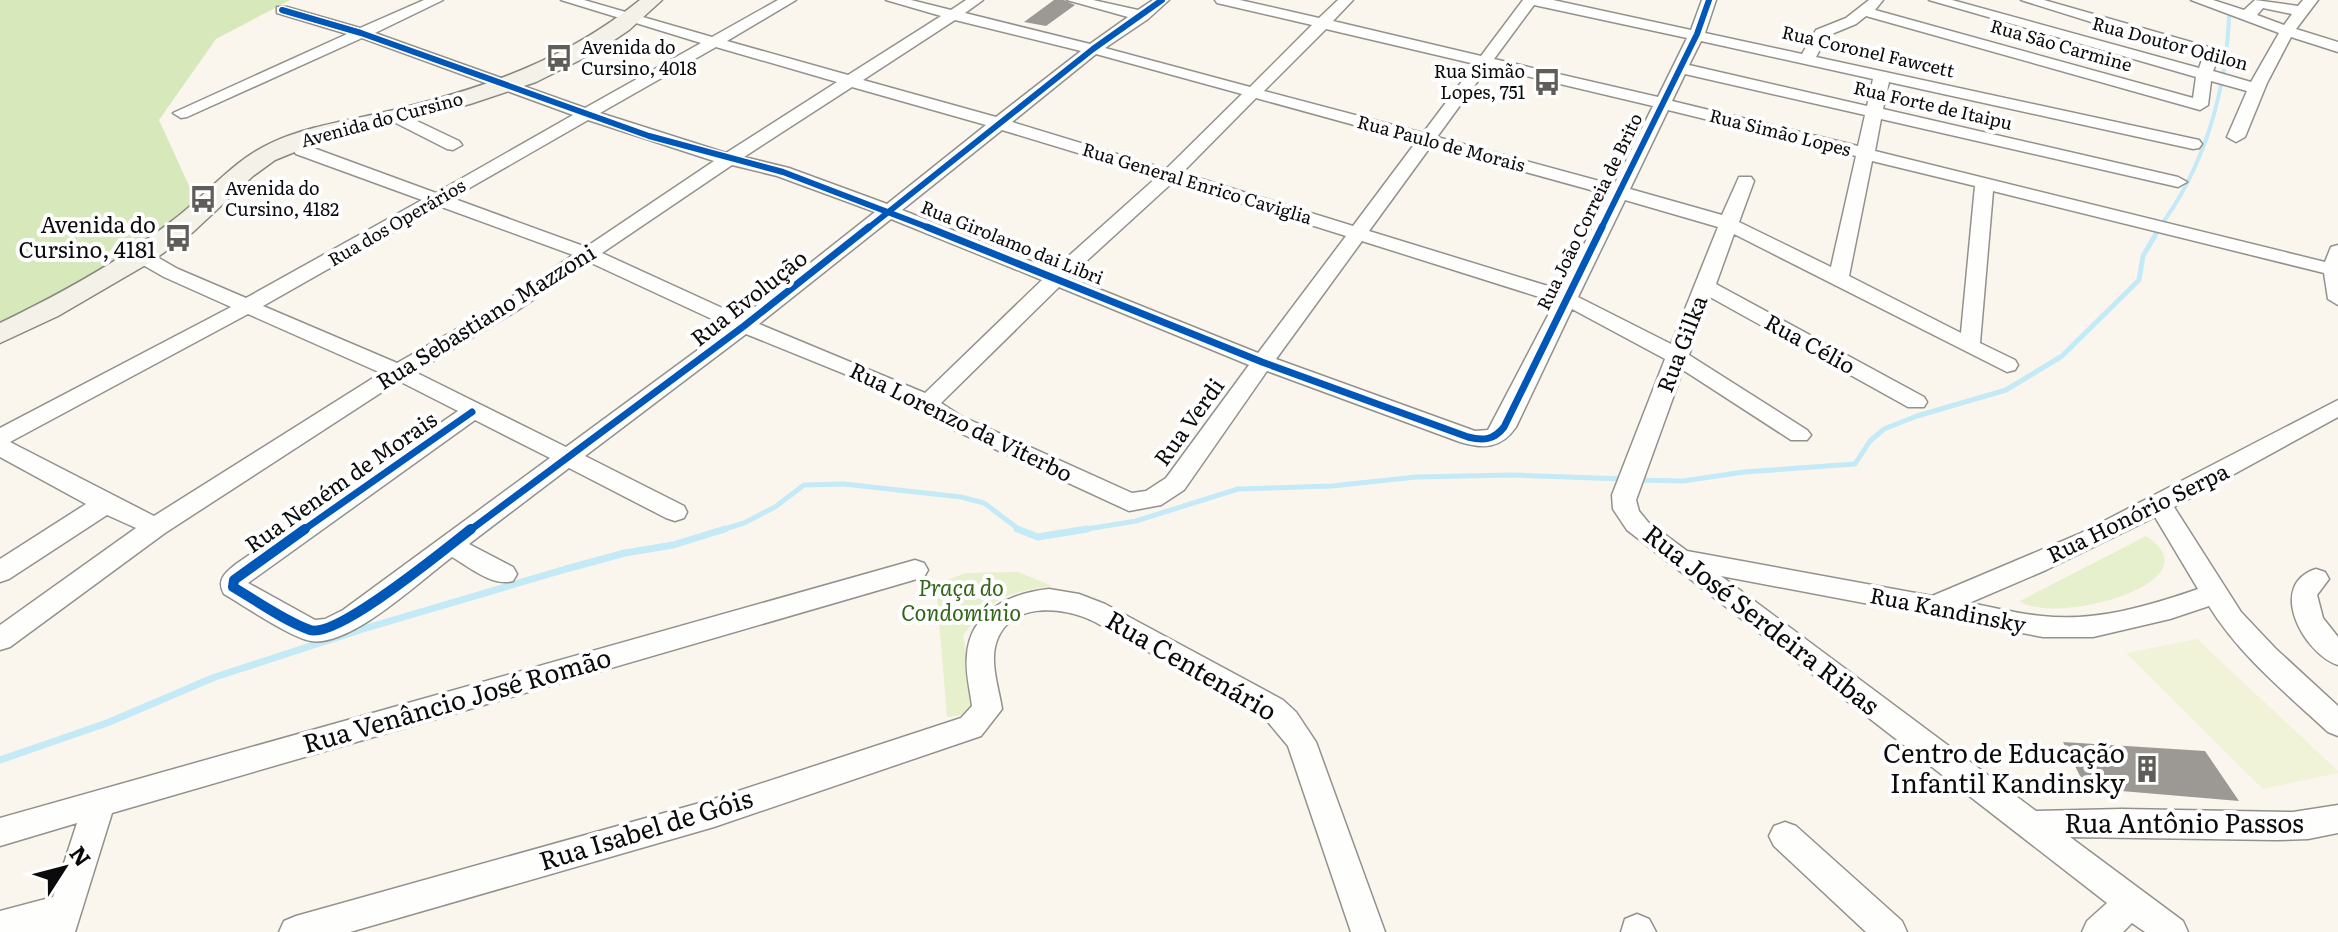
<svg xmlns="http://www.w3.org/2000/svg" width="2338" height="932" viewBox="0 0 2338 932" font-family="Literata,serif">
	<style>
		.green { fill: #e6f0cd }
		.forest { fill: #d7e8ba }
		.pitch { fill: #f0f3d7 }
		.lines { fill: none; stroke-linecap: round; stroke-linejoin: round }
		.stream-far2 { stroke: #c3eaf6; stroke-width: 4 }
		.stream-far1 { stroke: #c3eaf6; stroke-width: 5 }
		.stream { stroke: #c3eaf6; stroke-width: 7 }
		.building { fill: #9c9994 }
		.street-casing { stroke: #93918d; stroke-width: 3 }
		.secondary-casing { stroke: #898784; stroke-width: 3 }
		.street { fill: #fefefc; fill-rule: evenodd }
		.secondary { fill: #f4f1e8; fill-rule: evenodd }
		.cycleway-far2-casing { stroke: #fff; stroke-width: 9 }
		.cycleway-far1-casing { stroke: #fff; stroke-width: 12 }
		.cycleway-casing { stroke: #fff; stroke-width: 15 }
		.cycleway-far2 { stroke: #0057b8; stroke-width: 6 }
		.cycleway-far1 { stroke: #0057b8; stroke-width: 7 }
		.cycleway { stroke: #0057b8; stroke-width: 10 }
		.labels { text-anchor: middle; stroke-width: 8; stroke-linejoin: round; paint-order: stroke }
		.far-street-label { font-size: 18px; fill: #0b0b0b; stroke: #fff }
		.far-poi-label { font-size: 18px; fill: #0b0b0b; stroke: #fff; text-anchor: start }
		.poi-label { font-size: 22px; fill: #0b0b0b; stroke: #fff; text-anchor: end }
		.street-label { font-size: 22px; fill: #0b0b0b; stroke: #fff }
		.park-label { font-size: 22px; font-style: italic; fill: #326519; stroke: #fff }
		.near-street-label { font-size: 26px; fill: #0b0b0b; stroke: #fff }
		.near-poi-label { font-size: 26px; fill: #0b0b0b; stroke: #fff; text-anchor: end }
	</style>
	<rect width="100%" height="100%" fill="#faf6ee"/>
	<path class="green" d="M2146,536C2220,584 2050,626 2020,601Z
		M1018,572L1052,586C1003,594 994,596 963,635L978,713L947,717L936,584L966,573Z"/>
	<path class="forest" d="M0,0H290L216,39L159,120L196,201L131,255L0,326Z"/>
	<path class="pitch" d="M2197,639L2338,771V773L2263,789L2126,653Z"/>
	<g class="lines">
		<path class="stream-far2" d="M2158,229C2204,169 2226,92 2229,17"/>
		<path class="stream-far1" d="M1635,480L1683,481L1744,472L1855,464L1870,441L1884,429L1917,416L2006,390L2062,356L2139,280L2143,256L2160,227
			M718,531L744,523L775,507L804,485L844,484L961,497L984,503L1021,531
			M1075,531L1136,521L1238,489L1332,486L1416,477L1512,475L1624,479"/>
		<path class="stream" d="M1017,529L1038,537L1087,529
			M0,760L107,723L215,677L363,629L566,569L625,553L673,545L725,529"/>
	</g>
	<path class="building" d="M1054,0H1064L1075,5L1046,26L1024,22Z
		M2063,742L2205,751L2239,801L2086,788Z"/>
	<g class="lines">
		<g class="street-casing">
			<path id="street" d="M424,0H443L375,33L585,108L701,43L561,0H584L712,37L778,0H796L727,41L848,75L941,16L886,0H911L951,10L966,0H983L965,13L1090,44L1128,17L1067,0H1093L1138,10L1153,0H1169L1148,19L1105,48L1250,87L1312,25L1217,3L1215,0H1240L1319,18L1338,0H1353L1333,21L1481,56L1523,0H1553L1691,30L1702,0H1716L1705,33L1802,54L1816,30L1846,18L1869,0H1883L1875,10L2193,98L2196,77L1929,0H1952L2199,68L2203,57L2021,0H2044L2212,48L2219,57L2213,71L2251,82L2279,33L2191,0H2213L2244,10L2255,0L2298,6L2303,0H2318L2296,29L2338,42V52L2291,37L2267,83L2245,137L2236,142L2227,137L2247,91L2211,81L2208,105L2200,110L1866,16L1856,24L1827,36L1816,57L2199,140L2202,144L2199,148L2193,149L1889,82L1883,109L2178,177L2187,182L2178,187L1881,119L1875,151L2325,262L2331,247L2338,245V305L2328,299L2324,273L1993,191L1980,343L2015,360L2018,365L2015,370L2007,372L1734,234L1716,284L1924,397L1927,402L1924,407H1908L1710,297L1689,355L1807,430L1811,435L1807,440H1791L1683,370L1636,500L1639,511L1648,522L1687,551L1932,596L2079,534L2338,400V417L2174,507L2241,612L2275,648L2338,706V736L2328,732C2286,693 2239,655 2209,606L2170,619L2093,637H2043L1721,576L2036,811L2122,809L2293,812L2338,805V833L2308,839L2277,840L2070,837L2183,921L2188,932H2145L2132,923L2123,932H2082L2087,921L2107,903L1627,530L1613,509L1612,495L1665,359L1572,309L1516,427C1501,449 1483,449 1460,442L1267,371L1184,490L1161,505L1129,511L945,426L899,396L746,334L585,456L684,506L687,512L684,518L675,521L666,518L569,468L469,544L513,567L517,574L513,581C493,587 469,567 452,557C420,581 351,647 311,641C291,638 243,605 224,594C216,580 225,573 236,564L458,411L399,381L165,533L10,647L0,650V625L136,528L107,515L9,579L0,582V559L86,504L0,457V428L231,307L164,277L136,261L133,257L136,253H150L178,269L246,298L422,200L296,154L293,150L296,146H308L436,193L573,115L362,38L187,117L181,118L173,113L347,34L277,13V7H287L360,28ZM1534,5L1687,38L1658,97L1494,59ZM2263,8L2292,14L2284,25L2257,15ZM955,20L1081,51L996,117L863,80ZM1326,29L1475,64L1423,133L1264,91ZM1701,41L1873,79L1867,106L1689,65ZM716,47L837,82L726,153L600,113ZM1096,54L1242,94L1166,169L1012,122ZM1488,67L1653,106L1614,185L1437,137ZM1685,74L1865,115L1858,146L1672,101ZM852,87L986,125L887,204L789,168L744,157ZM1256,98L1416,142L1353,226L1182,173ZM1668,110L1856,156L1831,267L1739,222L1754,181L1751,177H1739L1722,215L1630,189ZM588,120L714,161L586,247L452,198ZM1002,130L1157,177L1053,270L902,210ZM1431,146L1609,195L1561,290L1369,231ZM1872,161L1975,186L1961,333L1849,276ZM732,165L777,176L875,212L742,317L602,253ZM1173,182L1346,236L1258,353L1069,277ZM1625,200L1718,227L1671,344L1578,297ZM439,206L573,255L504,302L397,363L263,306ZM891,219L1042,280L925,393L759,324ZM1362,241L1555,302L1488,430L1475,431L1276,359ZM589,262L729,327L566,447L415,372L518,310ZM1059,287L1249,365L1166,478L1146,491L1132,493L961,416L941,403ZM248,314L381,373L154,516L10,442ZM475,420L550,458L343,610L325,619L315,620L248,583ZM2155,517L2198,589C2149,606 2095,622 2042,616C2018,614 1993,607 1969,603L2046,570Z
				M396,111L459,141L462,145L453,150L447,149L390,120L388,116Z
				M915,560L924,563L928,570L924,577L112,813L75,932H0V911L53,897L77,823L0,846V818Z
				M2316,569L2325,572L2329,579L2317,595L2323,618L2338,637V665C2304,654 2266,585 2316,569Z
				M1049,589L1079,594L1105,604L1283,700L1296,712L1316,742L1385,932H1351L1288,746L1263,716L1095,622C1062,605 1006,601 995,647C991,667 999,689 1002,709L981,736L714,827L350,932H279L284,921L296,916L714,799L961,718L972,706C970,689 965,672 967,655C970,611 1011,593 1049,589Z
				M1785,822L1796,826L1902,921L1907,932H1866L1774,846L1769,836L1774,826Z
				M1637,914L1649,919L1656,932H1621L1625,919Z"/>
		</g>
		<g class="secondary-casing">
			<path id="secondary" d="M640,0H662L629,30L598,51L536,82L470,104L319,142L275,160L253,176L193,232L149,263L58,316L0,343V323C60,294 119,262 172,221C206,196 232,161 271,143C310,125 353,120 394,110C485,88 566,60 640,0Z"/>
		</g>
		<use href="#street" class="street"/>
		<use href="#secondary" class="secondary"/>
		<g class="cycleway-far2-casing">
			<path id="cycleway-far2" d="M282,10L361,33L649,136L783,172L932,229
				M867,229L1093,49L1162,0
				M1601,229L1697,34L1709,0"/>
		</g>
		<g class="cycleway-far1-casing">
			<path id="cycleway-far1" d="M927,227L1262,362L1468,437C1483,441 1494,440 1504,427L1602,227
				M302,531L472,412
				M469,531L744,326L869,227"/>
		</g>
		<g class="cycleway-casing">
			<path id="cycleway" d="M305,529L234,580L233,587C257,601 283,620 310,630C337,639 445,549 471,529"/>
		</g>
		<use href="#cycleway-far2" class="cycleway-far2"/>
		<use href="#cycleway-far1" class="cycleway-far1"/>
		<use href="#cycleway" class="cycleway"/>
	</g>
	<defs>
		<g id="bus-bare" transform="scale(2.16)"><path d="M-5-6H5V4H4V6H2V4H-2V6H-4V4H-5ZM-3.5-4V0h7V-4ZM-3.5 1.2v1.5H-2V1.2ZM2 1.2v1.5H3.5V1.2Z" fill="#5f5d5a" stroke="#fff" stroke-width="2.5" paint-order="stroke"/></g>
		<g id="building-bare" transform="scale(2.16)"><path d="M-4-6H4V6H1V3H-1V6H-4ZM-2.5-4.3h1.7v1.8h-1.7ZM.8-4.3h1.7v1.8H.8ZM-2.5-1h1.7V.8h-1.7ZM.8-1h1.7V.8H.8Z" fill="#5f5d5a" stroke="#fff" stroke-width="2.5" paint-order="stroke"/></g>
	</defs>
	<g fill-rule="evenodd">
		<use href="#bus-bare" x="559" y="58"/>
		<use href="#bus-bare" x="1547" y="82"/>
		<use href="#bus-bare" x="203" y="199"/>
		<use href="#bus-bare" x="178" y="238"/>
		<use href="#building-bare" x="2147" y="769"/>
	</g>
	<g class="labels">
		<g class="far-street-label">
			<text transform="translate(2170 44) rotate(15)" y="6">Rua Doutor Odilon</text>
			<text transform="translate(2061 46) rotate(16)" y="6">Rua São Carmine</text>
			<text transform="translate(1868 52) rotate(13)" y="6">Rua Coronel Fawcett</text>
			<text transform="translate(1933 106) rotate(13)" y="6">Rua Forte de Itaipu</text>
			<text transform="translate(382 120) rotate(-15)" y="6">Avenida do Cursino</text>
			<text transform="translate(1780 133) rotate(14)" y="6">Rua Simão Lopes</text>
			<text transform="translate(1441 144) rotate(15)" y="6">Rua Paulo de Morais</text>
			<text transform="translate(1197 184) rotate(17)" y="6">Rua General Enrico Caviglia</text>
			<text transform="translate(1590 212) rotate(-64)" y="6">Rua João Correia de Brito</text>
			<text transform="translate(397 223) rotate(-30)" y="6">Rua dos Operários</text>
			<text transform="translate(1012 243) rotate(22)" y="6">Rua Girolamo dai Libri</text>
		</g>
		<g class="far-poi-label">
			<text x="581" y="54">Avenida do<tspan x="581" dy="21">Cursino, 4018</tspan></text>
			<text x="1525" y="78" text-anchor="end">Rua Simão<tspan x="1525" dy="21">Lopes, 751</tspan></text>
			<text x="225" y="195">Avenida do<tspan x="225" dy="21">Cursino, 4182</tspan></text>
		</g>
		<g class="poi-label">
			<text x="156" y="233">Avenida do<tspan x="156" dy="25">Cursino, 4181</tspan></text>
		</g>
		<g class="street-label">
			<text transform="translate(749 298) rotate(-38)" y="8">Rua Evolução</text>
			<text transform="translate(486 317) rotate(-32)" y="8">Rua Sebastiano Mazzoni</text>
			<text transform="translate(1682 344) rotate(-69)" y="8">Rua Gilka</text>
			<text transform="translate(1810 344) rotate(29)" y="8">Rua Célio</text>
			<text transform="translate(961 422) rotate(26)" y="8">Rua Lorenzo da Viterbo</text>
			<text transform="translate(1189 422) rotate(-54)" y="8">Rua Verdi</text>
			<text transform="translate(341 482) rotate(-35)" y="8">Rua Neném de Morais</text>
			<text transform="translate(2138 513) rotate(-26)" y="8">Rua Honório Serpa</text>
			<text transform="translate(1948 610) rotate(11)" y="8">Rua Kandinsky</text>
		</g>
		<g class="park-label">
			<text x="961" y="596">Praça do<tspan x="961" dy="25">Condomínio</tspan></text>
		</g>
		<g class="near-street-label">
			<text transform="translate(1761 620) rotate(38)" y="9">Rua José Serdeira Ribas</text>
			<text transform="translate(1191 666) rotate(30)" y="9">Rua Centenário</text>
			<text transform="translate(457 701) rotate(-16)" y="9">Rua Venâncio José Romão</text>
			<text x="2184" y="833">Rua Antônio Passos</text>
			<text transform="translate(646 830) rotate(-17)" y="9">Rua Isabel de Góis</text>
		</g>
		<g class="near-poi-label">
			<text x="2125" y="763">Centro de Educação<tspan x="2125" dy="30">Infantil Kandinsky</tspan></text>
		</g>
	</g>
	<g transform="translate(64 868) rotate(54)" stroke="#ffffff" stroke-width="6" paint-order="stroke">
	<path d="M0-6L14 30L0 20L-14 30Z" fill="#0b0b0b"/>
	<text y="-12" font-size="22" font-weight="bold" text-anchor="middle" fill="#0b0b0b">N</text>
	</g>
</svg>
